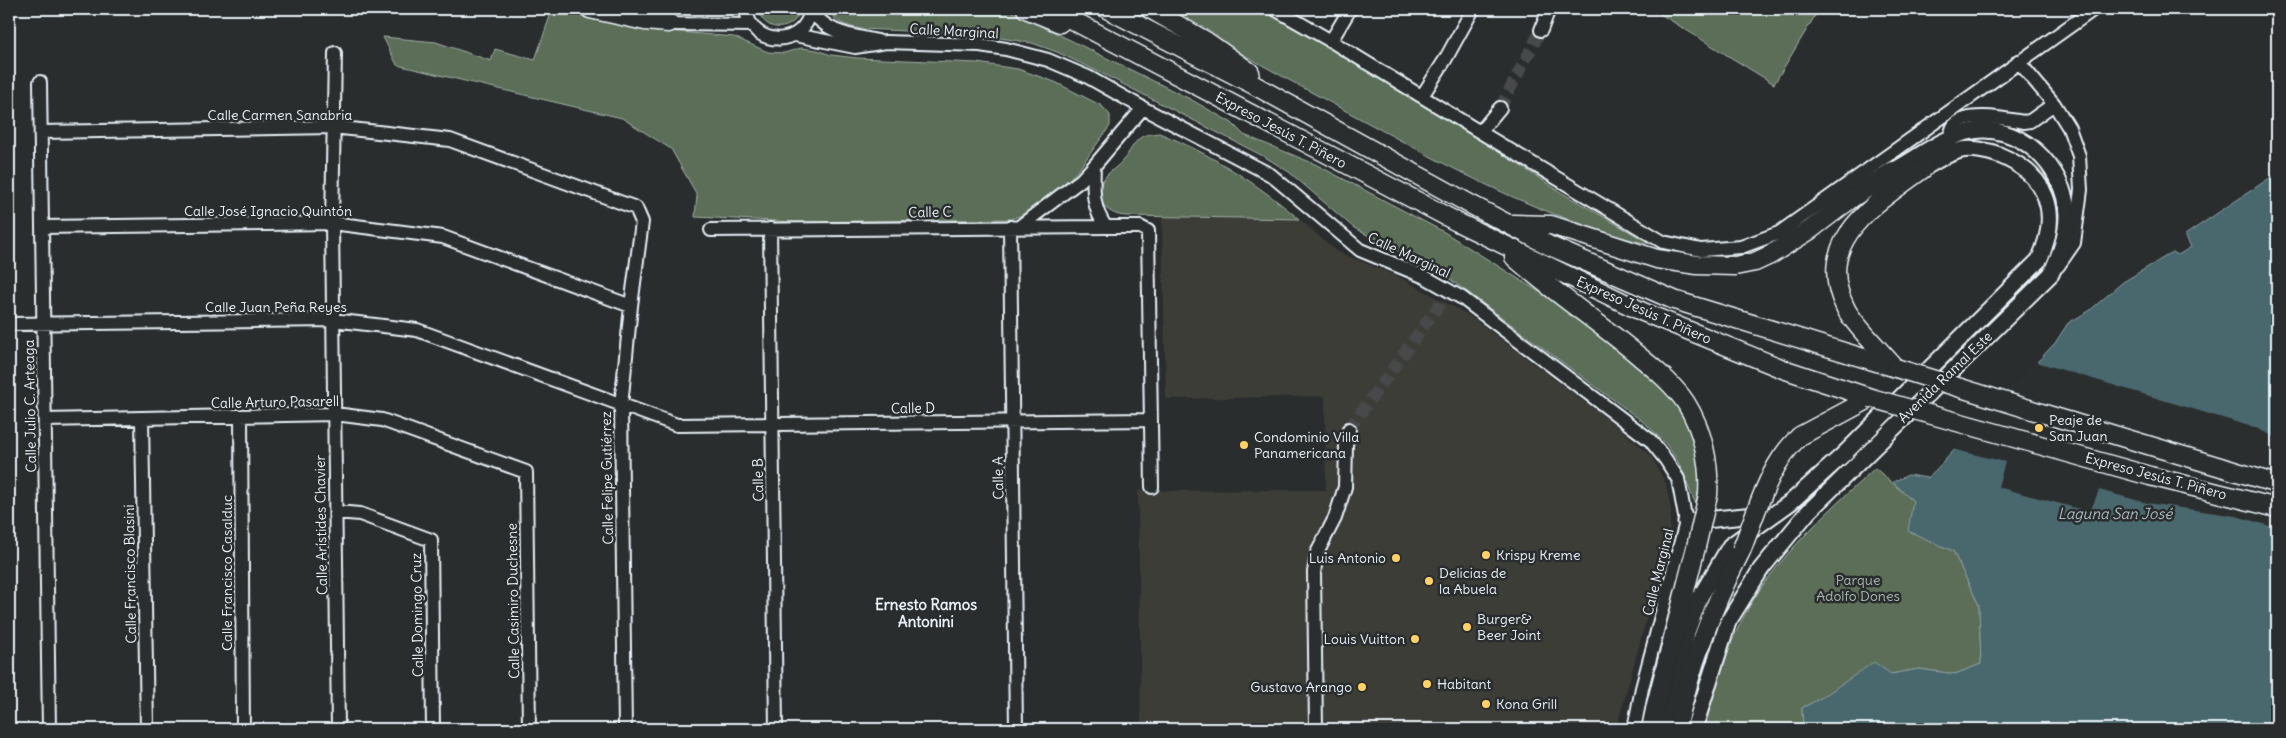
<svg xmlns="http://www.w3.org/2000/svg" width="2286" height="738" viewBox="0 0 2286 738" font-family="Delius,sans-serif">
	<style>
		.built { fill: #3e3c39 }
		.green { fill: #5b6e59; stroke: #a2b0a8 }
		.water { fill: #4a676e; stroke: #899ea5 }
		.pier { fill: #2a2d2e }
		.lines { fill: none; stroke-linecap: round; stroke-linejoin: round }
		.minor-tunnel { stroke: #464a4c; stroke-width: 12; stroke-dasharray: 12 6; stroke-linecap: butt }
		.minor-casing { stroke: #e8f1f8; stroke-width: 16 }
		.major-casing { stroke: #e8f1f8; stroke-width: 19 }
		.highway-casing { stroke: #e8f1f8; stroke-width: 21 }
		.minor { stroke: #2a2d2e; stroke-width: 12 }
		.major { stroke: #2a2d2e; stroke-width: 15 }
		.highway { stroke: #2a2d2e; stroke-width: 18 }
		.highway-bridge-casing { stroke: #e8f1f8; stroke-width: 21; stroke-linecap: butt }
		.highway-bridge { stroke: #2a2d2e; stroke-width: 18 }
		.poi-dot { fill: #ffd166; stroke: #2a2d2e; stroke-width: 2 }
		.labels { text-anchor: middle; stroke-width: 5; stroke-linejoin: round; paint-order: stroke }
		.street-label { font-size: 14px; fill: #e8f1f8; stroke: #2a2d2e }
		.poi-label { font-size: 14px; fill: #e8f1f8; stroke: #2a2d2e; text-anchor: start }
		.park-label { font-size: 14px; fill: #a9b6b0; stroke: #2a2d2e }
		.water-label { font-size: 15px; font-style: italic; fill: #a9bac1; stroke: #2a2d2e }
		.neighbourhood-label { font-size: 15px; font-weight: bold; fill: #e8f1f8; stroke: #2a2d2e }
	</style>
	<rect width="100%" height="100%" fill="#2a2d2e"/>
	<filter id="ink" filterUnits="userSpaceOnUse"><feTurbulence type="fractalNoise" baseFrequency=".02" numOctaves="2"/><feDisplacementMap in="SourceGraphic" scale="10" xChannelSelector="R" yChannelSelector="G"/><feConvolveMatrix kernelMatrix="1 2 1 2 8 2 1 2 1" color-interpolation-filters="sRGB"/></filter>
	<g filter="url(#ink)">
		<path class="built" d="M1162,217L1299,219L1337,252L1395,275L1470,316L1618,427L1651,456L1666,484L1671,511L1669,537L1616,729H1141L1138,491L1326,490L1325,396L1166,399Z"/>
		<path class="green" d="M541,9H574L609,21L636,28L734,37L768,52L784,53L801,48L817,50L831,55L857,58L977,63L1018,69L1055,82L1102,106L1110,115V126L1079,169L1053,196L1028,213L1011,219L794,222L695,217L697,195L671,149L622,118L397,65L383,37L436,42L491,61L495,49L535,60L551,13Z
			M758,9H801C794,33 764,34 758,9Z
			M828,9H1007L1190,99L1232,123L1244,135L1315,164L1444,232L1576,315L1675,397L1702,452L1699,508C1690,497 1689,485 1683,472C1674,451 1660,436 1642,421L1447,277L1354,228L1289,172L1265,157L1111,78L1057,52L1032,43L975,34L861,29C846,26 835,23 828,9Z
			M1164,9H1262L1398,86L1562,193L1651,244C1627,240 1605,232 1582,224C1516,202 1457,171 1396,138C1318,96 1240,54 1164,9Z
			M1652,9H1819L1774,84Z
			M1159,133C1210,153 1258,184 1299,219L1126,216C1104,215 1090,195 1106,176C1111,170 1119,166 1123,160C1129,154 1133,143 1140,138C1145,134 1153,134 1159,133Z
			M1875,468L1913,501L1909,531L1953,551L1979,605L1981,664L1955,674L1919,669L1891,674L1821,698L1802,708L1803,729H1705C1715,678 1735,623 1766,581C1797,539 1837,503 1875,468Z"/>
		<path class="water" d="M2277,173V729H1803L1802,708L1821,698L1874,662L1891,674L1919,669L1955,674L1981,664L1979,605L1953,551L1908,531L1913,501L1893,482L1908,475L1928,478L2055,343L2068,323L2089,311L2123,282L2173,252L2178,255L2191,247L2185,235Z"/>
		<path class="pier" d="M2033,361L2256,428L2277,438V528L2236,516L2147,503L2099,490L2090,512L1998,487L2005,462L1952,449Z"/>
		<g class="lines">
			<path class="minor-tunnel" d="M1500,108L1541,30
				M1349,429L1450,290"/>
			<g class="minor-casing">
				<path id="minor" d="M746,9C750,48 805,49 811,9
					M1275,9L1331,41L1480,132L1663,242L1701,250L1741,247L1779,233L2094,9
					M810,10C830,35 850,35 878,41
					M662,21L676,24L752,25
					M1541,30L1549,9
					M795,35L855,47L886,42L980,45L1006,49L1048,60L1088,77L1143,108L1271,175L1360,250L1425,277L1462,298L1650,440L1666,460L1678,479L1686,522L1642,688L1634,729
					M1331,41L1350,9
					M335,53L332,223L338,729
					M2018,61L2054,104L2069,128L2079,156L2081,190L2074,243L2058,266
					M40,82L49,729
					M1422,96L1445,60L1473,9
					M41,132L333,127L450,140L636,208L642,222L631,306L621,406L625,729
					M1480,132L1500,108
					M1949,139C1951,136 1951,131 1953,127C1964,110 2007,119 2024,122L2030,121L2054,104
					M42,227L332,223L443,237L631,306
					M1010,227L1016,729
					M1019,227L1081,180L1094,166
					M1106,227C1092,208 1093,189 1094,166L1143,108
					M770,229L776,729
					M711,230L1106,227H1140L1148,231L1152,487
					M9,324L333,320L417,330L677,425L1150,420
					M241,417L243,729
					M142,419L147,729
					M45,420L335,414L382,420L526,472L529,729
					M336,512L360,514L431,540L433,729
					M1316,729L1314,572L1317,553L1335,518L1345,487L1346,445L1349,429"/>
			</g>
			<g class="major-casing">
				<path id="major" d="M1686,522L1764,514
					M1664,729L1687,632L1700,597L1730,546L1791,502L1845,453L2039,260C2061,213 2048,175 1999,155C1988,151 1970,147 1958,151C1946,154 1934,162 1924,168
					M1694,729L1728,622L1761,569L1808,512L2051,274C2060,254 2067,237 2067,215C2066,167 2018,120 1968,132C1942,138 1917,158 1893,171"/>
			</g>
			<g class="highway-casing">
				<path id="highway" d="M590,9L645,21L669,23
					M1026,9L1060,23
					M1051,9L1457,222L1643,312L1783,369L1871,398
					M1107,9L1254,85L1468,203L1550,246L1674,300L1896,368
					M1150,9L1206,41L1250,72
					M1513,224L1551,225L1657,259L1697,265L1735,266L1755,262L1770,255L1810,230L1852,198L1893,171
					M1514,257C1554,293 1599,322 1640,357C1656,370 1674,385 1686,403C1703,430 1710,464 1708,495
					M1895,368C1883,353 1854,325 1846,309C1811,240 1877,203 1924,168
					M2045,414L2277,484
					M1800,436L1871,398
					M2036,444L2150,476L2277,508
					M1651,729L1656,705L1696,547
					M1677,729C1690,666 1712,608 1741,551"/>
			</g>
			<use href="#minor" class="minor"/>
			<use href="#major" class="major"/>
			<use href="#highway" class="highway"/>
			<g class="highway-bridge-casing">
				<path id="highway-bridge" d="M1896,368L2045,414
					M1871,398L2036,444
					M1696,547L1708,495
					M1741,551C1757,512 1768,465 1800,436"/>
			</g>
			<use href="#highway-bridge" class="highway-bridge"/>
		</g>
	</g>
	<g class="poi-dot">
		<circle cx="2039" cy="428" r="5"/>
		<circle cx="1244" cy="445" r="5"/>
		<circle cx="1486" cy="555" r="5"/>
		<circle cx="1396" cy="558" r="5"/>
		<circle cx="1429" cy="581" r="5"/>
		<circle cx="1467" cy="627" r="5"/>
		<circle cx="1415" cy="639" r="5"/>
		<circle cx="1427" cy="684" r="5"/>
		<circle cx="1362" cy="687" r="5"/>
		<circle cx="1486" cy="704" r="5"/>
	</g>
	<g class="labels">
		<g class="street-label">
			<text transform="translate(954 31) rotate(3)" y="5">Calle Marginal</text>
			<text x="280" y="120">Calle Carmen Sanabria</text>
			<text transform="translate(1281 130) rotate(28)" y="5">Expreso Jesús T. Piñero</text>
			<text x="268" y="216">Calle José Ignacio Quintón</text>
			<text transform="translate(930 212) rotate(-1)" y="5">Calle C</text>
			<text transform="translate(1409 255) rotate(25)" y="5">Calle Marginal</text>
			<text x="276" y="312">Calle Juan Peña Reyes</text>
			<text transform="translate(1644 310) rotate(24)" y="5">Expreso Jesús T. Piñero</text>
			<text transform="translate(1945 377) rotate(-44)" y="5">Avenida Ramal Este</text>
			<text transform="translate(275 402) rotate(-1)" y="5">Calle Arturo Pasarell</text>
			<text transform="translate(30 406) rotate(-91)" y="5">Calle Julio C. Arteaga</text>
			<text transform="translate(913 408) rotate(-1)" y="5">Calle D</text>
			<text transform="translate(2156 476) rotate(15)" y="5">Expreso Jesús T. Piñero</text>
			<text transform="translate(607 478) rotate(-91)" y="5">Calle Felipe Gutiérrez</text>
			<text transform="translate(998 478) rotate(-91)" y="5">Calle A</text>
			<text transform="translate(758 480) rotate(-91)" y="5">Calle B</text>
			<text transform="translate(321 525) rotate(-91)" y="5">Calle Arístides Chavier</text>
			<text transform="translate(1658 572) rotate(-76)" y="5">Calle Marginal</text>
			<text transform="translate(227 573) rotate(-90)" y="5">Calle Francisco Casalduc</text>
			<text transform="translate(130 574) rotate(-91)" y="5">Calle Francisco Blasini</text>
			<text transform="translate(513 601) rotate(-91)" y="5">Calle Casimiro Duchesne</text>
			<text transform="translate(417 615) rotate(-91)" y="5">Calle Domingo Cruz</text>
		</g>
		<g class="poi-label">
			<text x="2049" y="425">Peaje de<tspan x="2049" dy="16">San Juan</tspan></text>
			<text x="1254" y="442">Condominio Villa<tspan x="1254" dy="16">Panamericana</tspan></text>
			<text x="1496" y="560">Krispy Kreme</text>
			<text x="1386" y="563" text-anchor="end">Luis Antonio</text>
			<text x="1439" y="578">Delicias de<tspan x="1439" dy="16">la Abuela</tspan></text>
			<text x="1477" y="624">Burger&amp;<tspan x="1477" dy="16">Beer Joint</tspan></text>
			<text x="1405" y="644" text-anchor="end">Louis Vuitton</text>
			<text x="1437" y="689">Habitant</text>
			<text x="1352" y="692" text-anchor="end">Gustavo Arango</text>
			<text x="1496" y="709">Kona Grill</text>
		</g>
		<g class="park-label">
			<text x="1858" y="585">Parque<tspan x="1858" dy="16">Adolfo Dones</tspan></text>
		</g>
		<g class="water-label">
			<text x="2115" y="519">Laguna San José</text>
		</g>
		<g class="neighbourhood-label">
			<text x="926" y="610">Ernesto Ramos<tspan x="926" dy="17">Antonini</tspan></text>
		</g>
	</g>
	<rect width="2286" height="738" fill="none" stroke="#2a2d2e" stroke-width="30"/>
	<rect x="15" y="15" width="2256" height="708" fill="none" stroke="#e8f1f8" stroke-width="2" filter="url(#ink)"/>
</svg>
